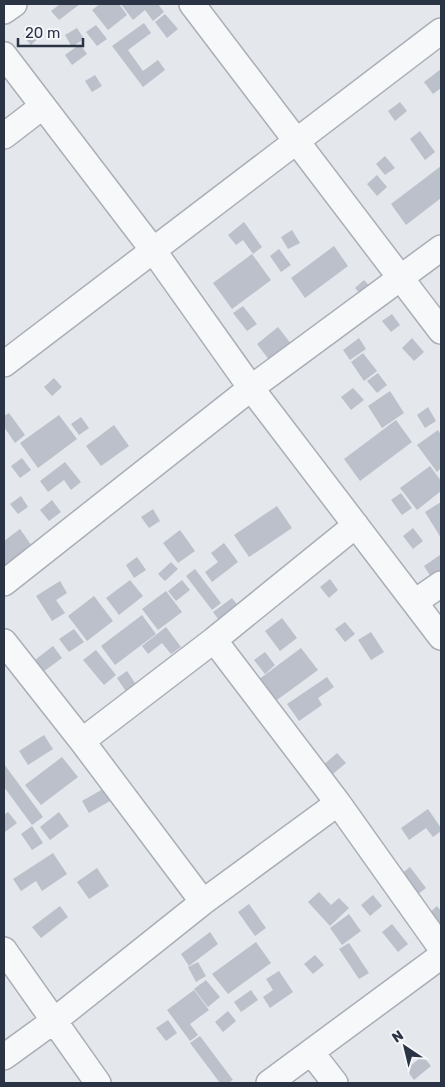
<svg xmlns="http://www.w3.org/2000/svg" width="445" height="1087" viewBox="0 0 445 1087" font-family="Rubik,sans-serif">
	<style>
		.building { fill: #bbc0ca }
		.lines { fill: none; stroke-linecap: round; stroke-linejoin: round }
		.minor-casing { stroke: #a9aeb7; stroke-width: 28 }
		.minor { stroke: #f7f8fa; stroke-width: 25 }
	</style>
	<rect width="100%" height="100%" fill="#e4e7ec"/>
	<path class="building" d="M60,4H80L59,20L51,11Z
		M100,4H119L127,15L108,30L92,10Z
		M121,4H158L164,12L153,21L145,10L133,20Z
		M165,14L178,29L167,38L155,22Z
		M144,23L151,33L128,50L143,71L158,60L165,70L143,87L112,46Z
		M96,25L107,39L97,46L86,32Z
		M33,27L41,36L31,45L23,36Z
		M77,28L84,39L72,47L65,35Z
		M80,44L87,54L72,65L65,55Z
		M441,69V88L433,94L424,82Z
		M95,75L102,86L92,92L85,81Z
		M400,102L407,111L395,121L388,111Z
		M420,131L435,152L425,160L410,139Z
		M385,156L395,168L385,175L376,164Z
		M441,166V198L406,225L391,204Z
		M377,175L387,187L377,196L367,184Z
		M244,222L262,247L253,254L243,240L236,245L228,235Z
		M292,230L300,243L288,249L281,237Z
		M334,246L348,266L305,298L291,278Z
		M279,249L291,265L281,272L270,256Z
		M252,254L271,280L232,309L213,283Z
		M364,280L373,290L364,298L355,288Z
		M243,306L257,324L247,331L233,313Z
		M392,314L400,325L391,332L382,321Z
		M278,327L295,349L273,365L257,344Z
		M359,338L366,349L350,360L343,350Z
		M412,338L424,352L414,361L402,348Z
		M363,353L377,371L364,381L351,362Z
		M378,373L387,385L377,393L367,381Z
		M54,378L62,387L52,396L44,387Z
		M353,388L364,400L351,410L341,397Z
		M390,391L404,413L382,428L368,406Z
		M428,407L436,421L425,428L417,415Z
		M9,413L25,435L15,443L4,427V416Z
		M59,415L77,439L38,468L20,443Z
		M81,417L89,428L79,435L71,424Z
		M396,420L412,442L360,481L344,459Z
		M114,425L129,446L101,466L86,446Z
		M438,430L441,435V468L437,472L417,445Z
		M22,458L31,470L20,478L11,466Z
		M65,462L81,482L71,490L64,480L48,492L40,481Z
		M430,466L441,481V491L417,510L400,488Z
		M401,493L412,508L402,515L391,500Z
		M21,496L28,507L18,514L10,504Z
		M52,500L61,512L49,521L40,510Z
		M441,502V538L425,512Z
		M277,506L292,528L249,557L234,535Z
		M153,509L160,521L149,528L141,517Z
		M413,528L423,541L413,549L403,536Z
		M20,529L39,556L13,575L4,563V541Z
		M180,530L195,551L178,563L163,543Z
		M224,543L238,562L212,582L205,572L218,562L211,553Z
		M440,555L441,571L431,577L424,566Z
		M137,557L146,570L134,578L126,565Z
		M171,562L178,569L165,581L158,574Z
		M195,569L221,603L212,610L186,576Z
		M330,579L338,590L329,598L320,587Z
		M130,580L143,596L119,615L106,598Z
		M182,580L190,590L176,601L168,591Z
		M60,581L67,593L56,600L65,613L52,621L36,596Z
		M166,591L182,612L158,630L142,609Z
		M94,596L113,621L87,641L68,616Z
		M232,598L240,608L221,623L213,612Z
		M142,615L156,634L115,665L101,646Z
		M282,618L297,638L280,651L265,631Z
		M345,622L355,634L345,642L335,629Z
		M166,627L181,647L171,654L162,643L148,654L142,646Z
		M74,629L84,642L69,652L59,639Z
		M371,632L384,652L371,660L358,640Z
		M53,646L62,658L39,675L31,663Z
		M301,648L318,670L270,705L254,683Z
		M96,650L116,675L104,685L83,660Z
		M265,652L275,665L265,674L254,660Z
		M127,671L139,689L129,696L117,678Z
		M327,677L334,687L318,698L322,705L299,721L287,704Z
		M44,735L53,749L28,765L19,751Z
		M337,753L346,763L328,778L320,768Z
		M62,757L78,777L41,805L25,785Z
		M4,764L43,817L32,825L4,787Z
		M103,789L110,801L89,813L82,801Z
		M428,809L441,828V831L433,837L426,828L409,840L401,828Z
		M8,812L17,823L5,832L4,815Z
		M59,812L69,826L50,840L40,827Z
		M32,826L43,843L32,850L21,834Z
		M53,853L67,874L42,891L36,881L21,891L13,879Z
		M410,867L426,888L413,898L397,877Z
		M97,868L109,886L89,899L77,882Z
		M319,892L331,905L339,898L349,908L330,926L308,902Z
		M373,895L382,906L370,916L361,905Z
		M249,904L266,928L255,936L238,912Z
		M60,906L68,917L41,938L32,927Z
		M437,906L441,911V921L436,926L427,915Z
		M349,914L361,931L342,945L330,928Z
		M392,924L408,944L398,952L382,932Z
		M210,932L218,944L189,966L181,954Z
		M256,942L271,963L228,994L212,974Z
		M349,943L369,973L359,979L339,949Z
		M315,955L324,965L313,974L304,964Z
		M198,962L206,976L196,982L188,967Z
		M279,971L293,992L270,1008L263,997L273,990L266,979Z
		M206,980L220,997L208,1007L194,989Z
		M194,990L209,1010L190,1024L198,1035L190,1041L167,1010Z
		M251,990L258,1000L241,1012L234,1002Z
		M228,1011L236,1021L223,1032L215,1022Z
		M168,1020L177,1033L166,1041L156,1028Z
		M200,1036L233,1080L228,1083H220L190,1043Z
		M423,1056L431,1066L414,1080L406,1069Z"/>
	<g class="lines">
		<g class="minor-casing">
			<path id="minor" d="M192,4L441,331
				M4,11L14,4
				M4,55L153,250L251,388L441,637
				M4,136L43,106
				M4,364L441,31
				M4,583L251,388L441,248
				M415,602L441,584
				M214,640L338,803
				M4,642L82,741L203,902
				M82,741L214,640L356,525
				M4,950L98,1083
				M311,1052L335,1083
				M4,1057L55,1020L203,902L338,803L441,948
				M269,1083L441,956"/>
		</g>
		<use href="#minor" class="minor"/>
	</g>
	<rect width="445" height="1087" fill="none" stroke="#2b3445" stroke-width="10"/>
	<g transform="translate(405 1047) rotate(325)" stroke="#f4f6f9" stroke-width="4" paint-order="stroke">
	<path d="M0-4L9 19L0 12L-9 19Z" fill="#2b3445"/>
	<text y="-8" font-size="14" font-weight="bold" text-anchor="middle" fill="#2b3445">N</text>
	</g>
	<path d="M18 38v8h65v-8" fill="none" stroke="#2b3445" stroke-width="2.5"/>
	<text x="25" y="38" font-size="15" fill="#2b3445" stroke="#f4f6f9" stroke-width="4" paint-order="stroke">20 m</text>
</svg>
